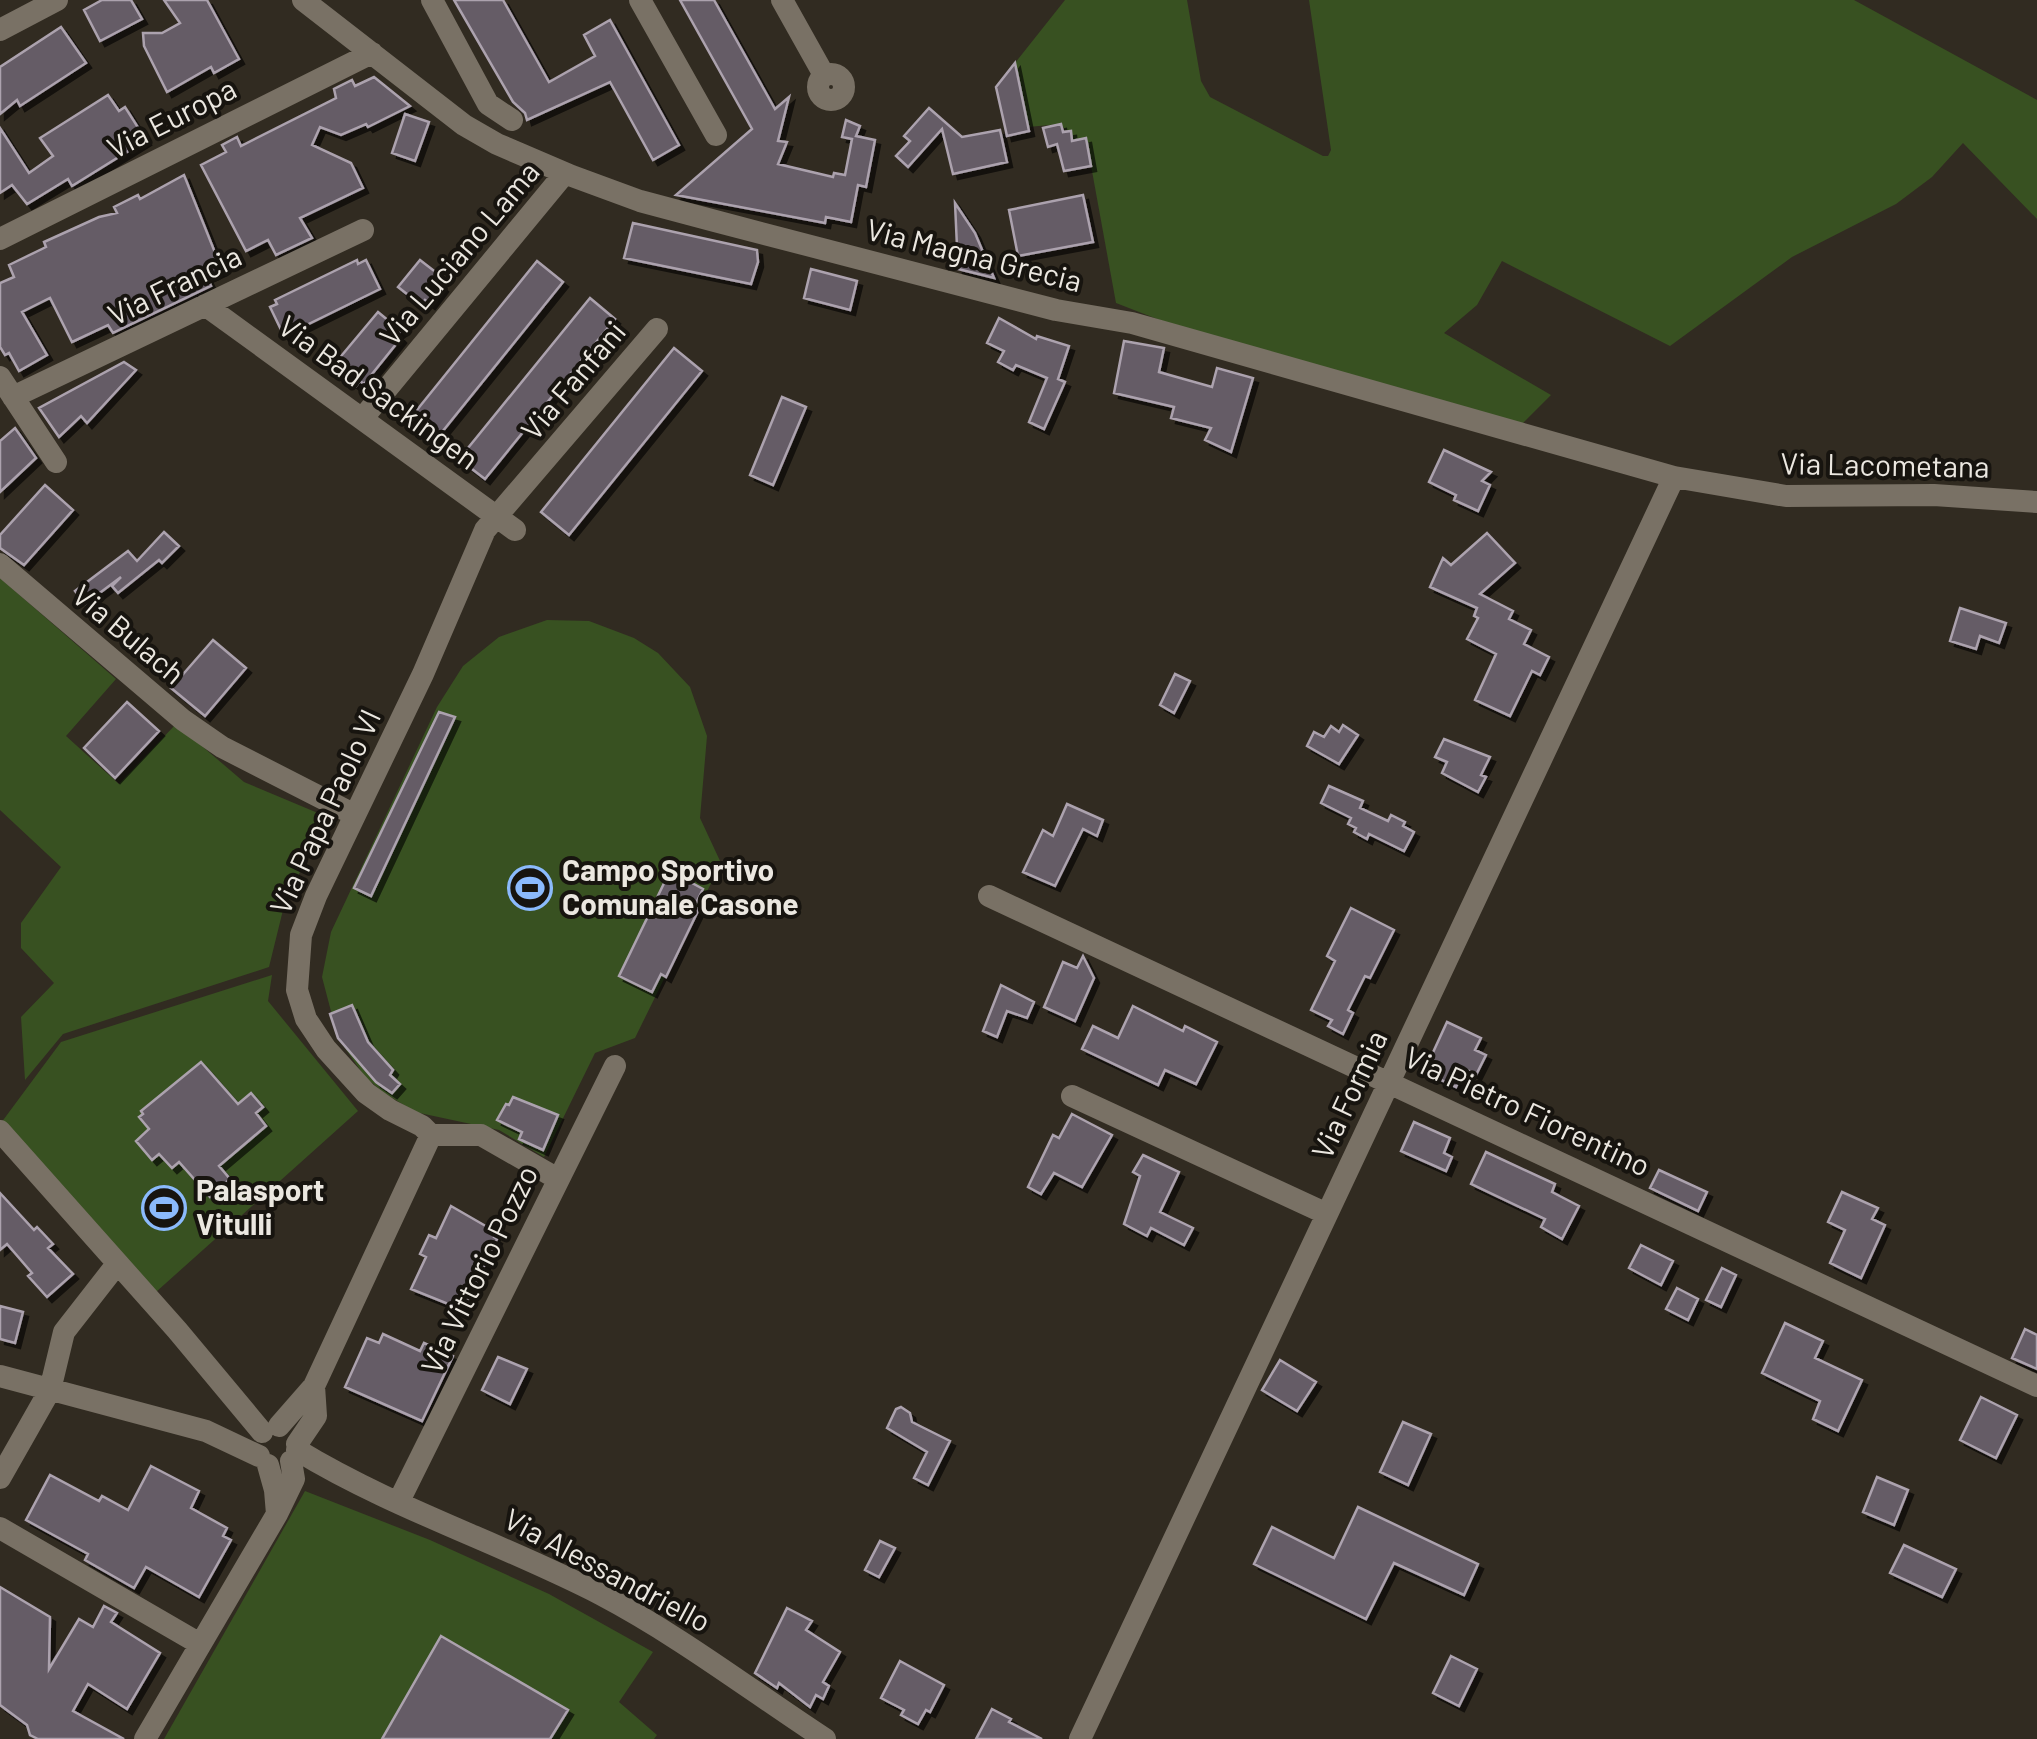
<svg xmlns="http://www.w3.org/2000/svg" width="2037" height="1739" viewBox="0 0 2037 1739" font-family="Barlow,sans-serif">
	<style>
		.green { fill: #385121 }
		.building { fill: #655c66; stroke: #aca2ae; stroke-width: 2.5; filter: url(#shadow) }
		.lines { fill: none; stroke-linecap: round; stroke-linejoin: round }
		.minor { stroke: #797165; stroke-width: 22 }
		.labels { text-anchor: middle; stroke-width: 8; stroke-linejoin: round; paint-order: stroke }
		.street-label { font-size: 30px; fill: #ebe7e0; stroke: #17140f }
		.poi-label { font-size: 30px; font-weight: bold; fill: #ebe7e0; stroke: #17140f; text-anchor: start }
	</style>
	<defs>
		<filter id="shadow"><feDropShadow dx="5" dy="5" stdDeviation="0" flood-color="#0009"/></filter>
	</defs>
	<rect width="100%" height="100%" fill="#312b21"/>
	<path class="green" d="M1065,0H1187L1201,81L1210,97L1323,156H1328L1331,150L1309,0H1854L2037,100V219L1963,143L1932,177L1896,204L1792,257L1670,346L1502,261L1477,305L1444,333L1551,395L1518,428L1188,331L1116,303L1086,138L1073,141L1061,124L1028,127L1015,63Z
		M0,578L116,679L66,736L119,784L176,724L244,782L325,816L283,910L269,967L63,1034L25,1080L21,1017L54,983L21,948V923L61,867L0,810Z
		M547,620L589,621L634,638L658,653L690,687L707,736L700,818L721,863L635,1038L595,1053L544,1157L499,1130L415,1112L383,1092L365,1077L338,1038L322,977L331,932L437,707L463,666L499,637Z
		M272,975L268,1001L358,1111L156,1292L1,1123L61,1042Z
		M305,1491L430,1540L549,1594L653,1652L619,1702L657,1735L654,1739H164Z"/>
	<path class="building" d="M102,0H131L142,19L100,41L84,10Z
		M164,0H207L239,59L214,73L211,67L167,92L144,46L143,33H162L180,23Z
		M454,0H503L549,82L595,56L584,35L610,20L679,145L653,160L610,82L527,120L525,113L513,102Z
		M680,0H714L775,109L789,97L778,141L787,142L778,164L833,177L834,173L845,175L852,139L842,137L846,120L860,126L856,136L875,140L866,187L858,185L851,222L826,217L825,223L676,195L752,129Z
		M61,27L86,63L20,106L17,100L0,114V67Z
		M1015,63L1029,131L1007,136L996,87Z
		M374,77L410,106L368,127L366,124L341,135L320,127L312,145L351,163L363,188L300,218L312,238L276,255L268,240L246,251L201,165L226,152L222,145L237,137L241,146L336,98L334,89L352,80L355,86Z
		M108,95L119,111L125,107L146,140L72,186L68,179L27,204L12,185L0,193V128L29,173L53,156L40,138Z
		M929,108L962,137L1000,130L1007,162L953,174L942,129L908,167L896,156L910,141L904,136Z
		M405,114L429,122L415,161L392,153Z
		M1061,124L1063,132L1071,131L1072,141L1086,138L1091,166L1064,171L1057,144L1048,147L1043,128Z
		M184,175L222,270L207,277L211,286L113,333L108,325L72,342L50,298L22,312L47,355L19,371L9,353L5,355L0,347V283L14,277L9,265L46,247L44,242L99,217L117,213L114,207L138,195L140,199Z
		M1083,195L1093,242L1018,256L1009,210Z
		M955,203L975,233L994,278L958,269Z
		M633,223L757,250L758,262L751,284L624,258Z
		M357,260L358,264L366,260L380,289L284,336L270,307L277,304L275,300Z
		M420,260L442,277L438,283L443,287L430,304L425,300L421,305L398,287Z
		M537,261L563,282L434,442L408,421Z
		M811,269L857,281L850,310L804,298Z
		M590,298L615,319L485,479L459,459Z
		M378,312L401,331L397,334L401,338L364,384L360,381L356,386L332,367Z
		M999,318L1036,339L1037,336L1069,346L1058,379L1065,382L1044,429L1029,422L1047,378L1016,365L1013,370L998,362L1004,351L987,343Z
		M1124,341L1164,348L1159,372L1212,387L1217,368L1253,378L1231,452L1205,440L1211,428L1171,418L1174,407L1114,393Z
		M674,348L702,371L569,535L541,512Z
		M124,362L136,370L87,423L81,416L59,437L39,408Z
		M782,397L806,407L773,485L750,475Z
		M15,428L36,458L0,492V441Z
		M1444,450L1491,472L1482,481L1490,485L1478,511L1454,500L1456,495L1429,482Z
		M45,485L73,510L24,565L0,548V535Z
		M164,532L179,546L162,563L159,560L118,593L112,586L121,577L85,604L75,591L128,551L137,561Z
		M1487,533L1515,563L1480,594L1513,611L1509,619L1531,630L1524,644L1549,657L1540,675L1532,671L1510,716L1475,700L1496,654L1467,639L1478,618L1474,616L1477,608L1430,587L1443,558L1451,565Z
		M1960,608L2006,623L1999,643L1980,636L1976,649L1950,641Z
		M213,640L246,668L205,716L171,688Z
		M1175,674L1190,681L1174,713L1160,705Z
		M127,702L159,731L115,778L84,748Z
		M439,712L455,717L371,896L354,888Z
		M1343,725L1358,735L1339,764L1307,746L1314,732L1324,737L1331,726L1339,732Z
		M1444,739L1490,757L1481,775L1486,777L1478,792L1442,773L1447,762L1435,757Z
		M1329,786L1363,801L1360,808L1388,821L1391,815L1405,822L1403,826L1414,832L1404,851L1369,834L1367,839L1354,832L1356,828L1348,824L1351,818L1321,803Z
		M1067,804L1103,820L1097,836L1083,829L1055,886L1023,872L1043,830L1053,836Z
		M670,871L703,889L694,907L699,909L666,977L661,974L652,992L619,976Z
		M1351,908L1394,930L1370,978L1365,976L1348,1010L1353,1013L1343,1034L1328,1026L1332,1020L1311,1010L1335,961L1327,956Z
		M1083,956L1094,978L1075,1021L1044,1007L1063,962L1077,968Z
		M1001,985L1034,1002L1027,1018L1007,1011L997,1037L983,1031Z
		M352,1005L368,1042L393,1070L390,1075L400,1084L392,1093L376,1082L338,1038L330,1014Z
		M1133,1006L1183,1031L1185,1026L1217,1042L1196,1084L1165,1070L1158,1085L1082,1049L1093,1026L1118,1038Z
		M1447,1022L1481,1038L1475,1050L1486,1055L1476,1075L1464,1068L1456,1087L1424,1072Z
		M201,1062L238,1104L251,1093L263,1107L256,1113L266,1126L219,1166L230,1179L210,1197L179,1162L172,1168L159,1154L152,1160L136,1141L149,1129L139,1117L143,1114L141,1111Z
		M513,1097L558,1115L543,1150L519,1139L522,1132L497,1120L506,1104L509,1105Z
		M1072,1114L1112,1135L1082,1187L1054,1173L1041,1194L1028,1187L1053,1135L1059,1138Z
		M1414,1122L1450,1138L1444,1153L1452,1157L1446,1171L1401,1151Z
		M1486,1152L1555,1184L1552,1192L1579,1206L1562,1239L1541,1227L1545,1219L1471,1184Z
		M1143,1155L1179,1172L1160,1212L1193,1228L1184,1245L1151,1228L1147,1236L1124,1224L1140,1176L1133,1172Z
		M1659,1170L1707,1192L1698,1211L1650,1188Z
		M1842,1192L1878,1208L1872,1219L1885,1225L1861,1278L1830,1263L1845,1230L1828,1222Z
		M0,1193L34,1230L37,1227L53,1244L48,1248L73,1274L47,1297L28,1276L32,1273L7,1244L0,1250Z
		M451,1206L496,1232L494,1237L497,1239L463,1310L411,1289L426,1257L420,1254L429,1235L436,1238Z
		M1641,1245L1673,1261L1661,1285L1629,1268Z
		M1722,1268L1736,1275L1721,1307L1706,1300Z
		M1677,1288L1698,1299L1688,1320L1666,1309Z
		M0,1306L23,1312L15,1343L0,1339Z
		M1785,1323L1823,1341L1815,1358L1862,1380L1838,1431L1813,1419L1820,1401L1762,1373Z
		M2025,1329L2037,1335V1369L2012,1358Z
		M383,1334L420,1351L424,1343L453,1356L422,1421L345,1387L367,1338L379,1343Z
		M498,1357L527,1369L510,1404L482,1390Z
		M1280,1360L1316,1382L1297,1411L1262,1390Z
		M1981,1397L2017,1415L1996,1458L1960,1440Z
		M901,1407L910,1413L912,1422L950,1441L928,1485L914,1478L927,1452L887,1428L896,1409Z
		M1403,1422L1431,1434L1408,1485L1380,1472Z
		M151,1466L199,1491L191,1508L227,1528L223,1536L231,1540L199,1597L146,1567L134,1588L85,1560L88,1554L26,1520L50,1475L99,1501L102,1496L128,1510Z
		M1877,1477L1908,1490L1894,1525L1863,1512Z
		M1358,1507L1478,1564L1464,1595L1394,1563L1366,1619L1254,1564L1272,1527L1334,1558Z
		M880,1541L895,1548L879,1577L865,1570Z
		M1904,1545L1956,1569L1942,1597L1890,1573Z
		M0,1587L50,1617L49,1669L79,1619L93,1627L104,1606L117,1613L111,1622L160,1653L127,1709L88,1684L73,1711L124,1739H38L30,1735L27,1725L0,1705Z
		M787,1608L812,1621L806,1630L840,1652L823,1682L829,1686L823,1699L816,1695L810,1707L779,1683L777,1688L755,1673Z
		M441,1636L568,1710L550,1739H382Z
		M1451,1656L1477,1669L1459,1706L1433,1693Z
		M900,1661L944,1685L930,1712L926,1710L918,1724L901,1715L904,1710L881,1698Z
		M992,1709L1011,1719L1009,1722L1042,1739H976Z"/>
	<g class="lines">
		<path class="minor" d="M303,0L464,125L497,144L572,176L640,201L715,221L1056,310L1132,323L1674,477L1786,496L1934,495L2037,502
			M432,0L488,104L512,120
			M640,0L716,135
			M782,0L824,75
			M0,30L57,0
			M818 87a13 13 0 1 1 26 0a13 13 0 1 1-26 0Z
			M0,239L372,53
			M205,305L515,530
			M0,377L56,462
			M13,397L363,230
			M362,419L565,173
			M0,564L183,720L222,747L355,815
			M989,896L2037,1386
			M1072,1096L1327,1214
			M0,1131L177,1330L262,1432
			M558,1179L481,1135H431L422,1126L390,1110L366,1093L326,1049L306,1019L297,990L301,935L316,896L423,674L485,530L657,329
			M0,1376L206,1431L259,1456
			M279,1426L314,1386L431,1135
			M297,1444L316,1416L314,1386
			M297,1450C392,1508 501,1543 600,1594C680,1636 750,1690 825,1739
			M268,1465L275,1490L277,1514
			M0,1478L50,1390L64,1332L117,1264
			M399,1501L615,1066
			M0,1528L200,1644
			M145,1739L277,1514L294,1479L291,1461
			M1080,1739L1674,477"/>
	</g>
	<defs>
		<g id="stadium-ring" transform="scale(2.25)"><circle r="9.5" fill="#17140f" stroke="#8bbafc" stroke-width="1.5"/><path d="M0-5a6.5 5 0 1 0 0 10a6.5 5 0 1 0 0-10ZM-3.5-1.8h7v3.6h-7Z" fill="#8bbafc"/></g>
	</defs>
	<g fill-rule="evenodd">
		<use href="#stadium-ring" x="530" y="888"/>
		<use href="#stadium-ring" x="164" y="1208"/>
	</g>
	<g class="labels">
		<g class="street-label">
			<text transform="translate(172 119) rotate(-27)" y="10">Via Europa</text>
			<text transform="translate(460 254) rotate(-50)" y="10">Via Luciano Lama</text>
			<text transform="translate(974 256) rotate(14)" y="10">Via Magna Grecia</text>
			<text transform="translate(175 286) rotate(-26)" y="10">Via Francia</text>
			<text transform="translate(574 381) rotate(-50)" y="10">Via Fanfani</text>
			<text transform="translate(378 393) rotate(36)" y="10">Via Bad Sackingen</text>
			<text transform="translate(1885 466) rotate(1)" y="10">Via Lacometana</text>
			<text transform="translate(128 635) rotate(40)" y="10">Via Bulach</text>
			<text transform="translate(326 812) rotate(-65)" y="10">Via Papa Paolo VI</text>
			<text transform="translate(1350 1095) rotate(-65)" y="10">Via Formia</text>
			<text transform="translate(1527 1112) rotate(25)" y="10">Via Pietro Fiorentino</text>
			<text transform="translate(480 1270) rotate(-64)" y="10">Via Vittorio Pozzo</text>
			<text transform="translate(607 1571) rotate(28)" y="10">Via Alessandriello</text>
		</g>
		<g class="poi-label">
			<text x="562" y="881">Campo Sportivo<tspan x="562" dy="34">Comunale Casone</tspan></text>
			<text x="196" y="1201">Palasport<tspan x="196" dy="34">Vitulli</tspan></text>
		</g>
	</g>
</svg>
